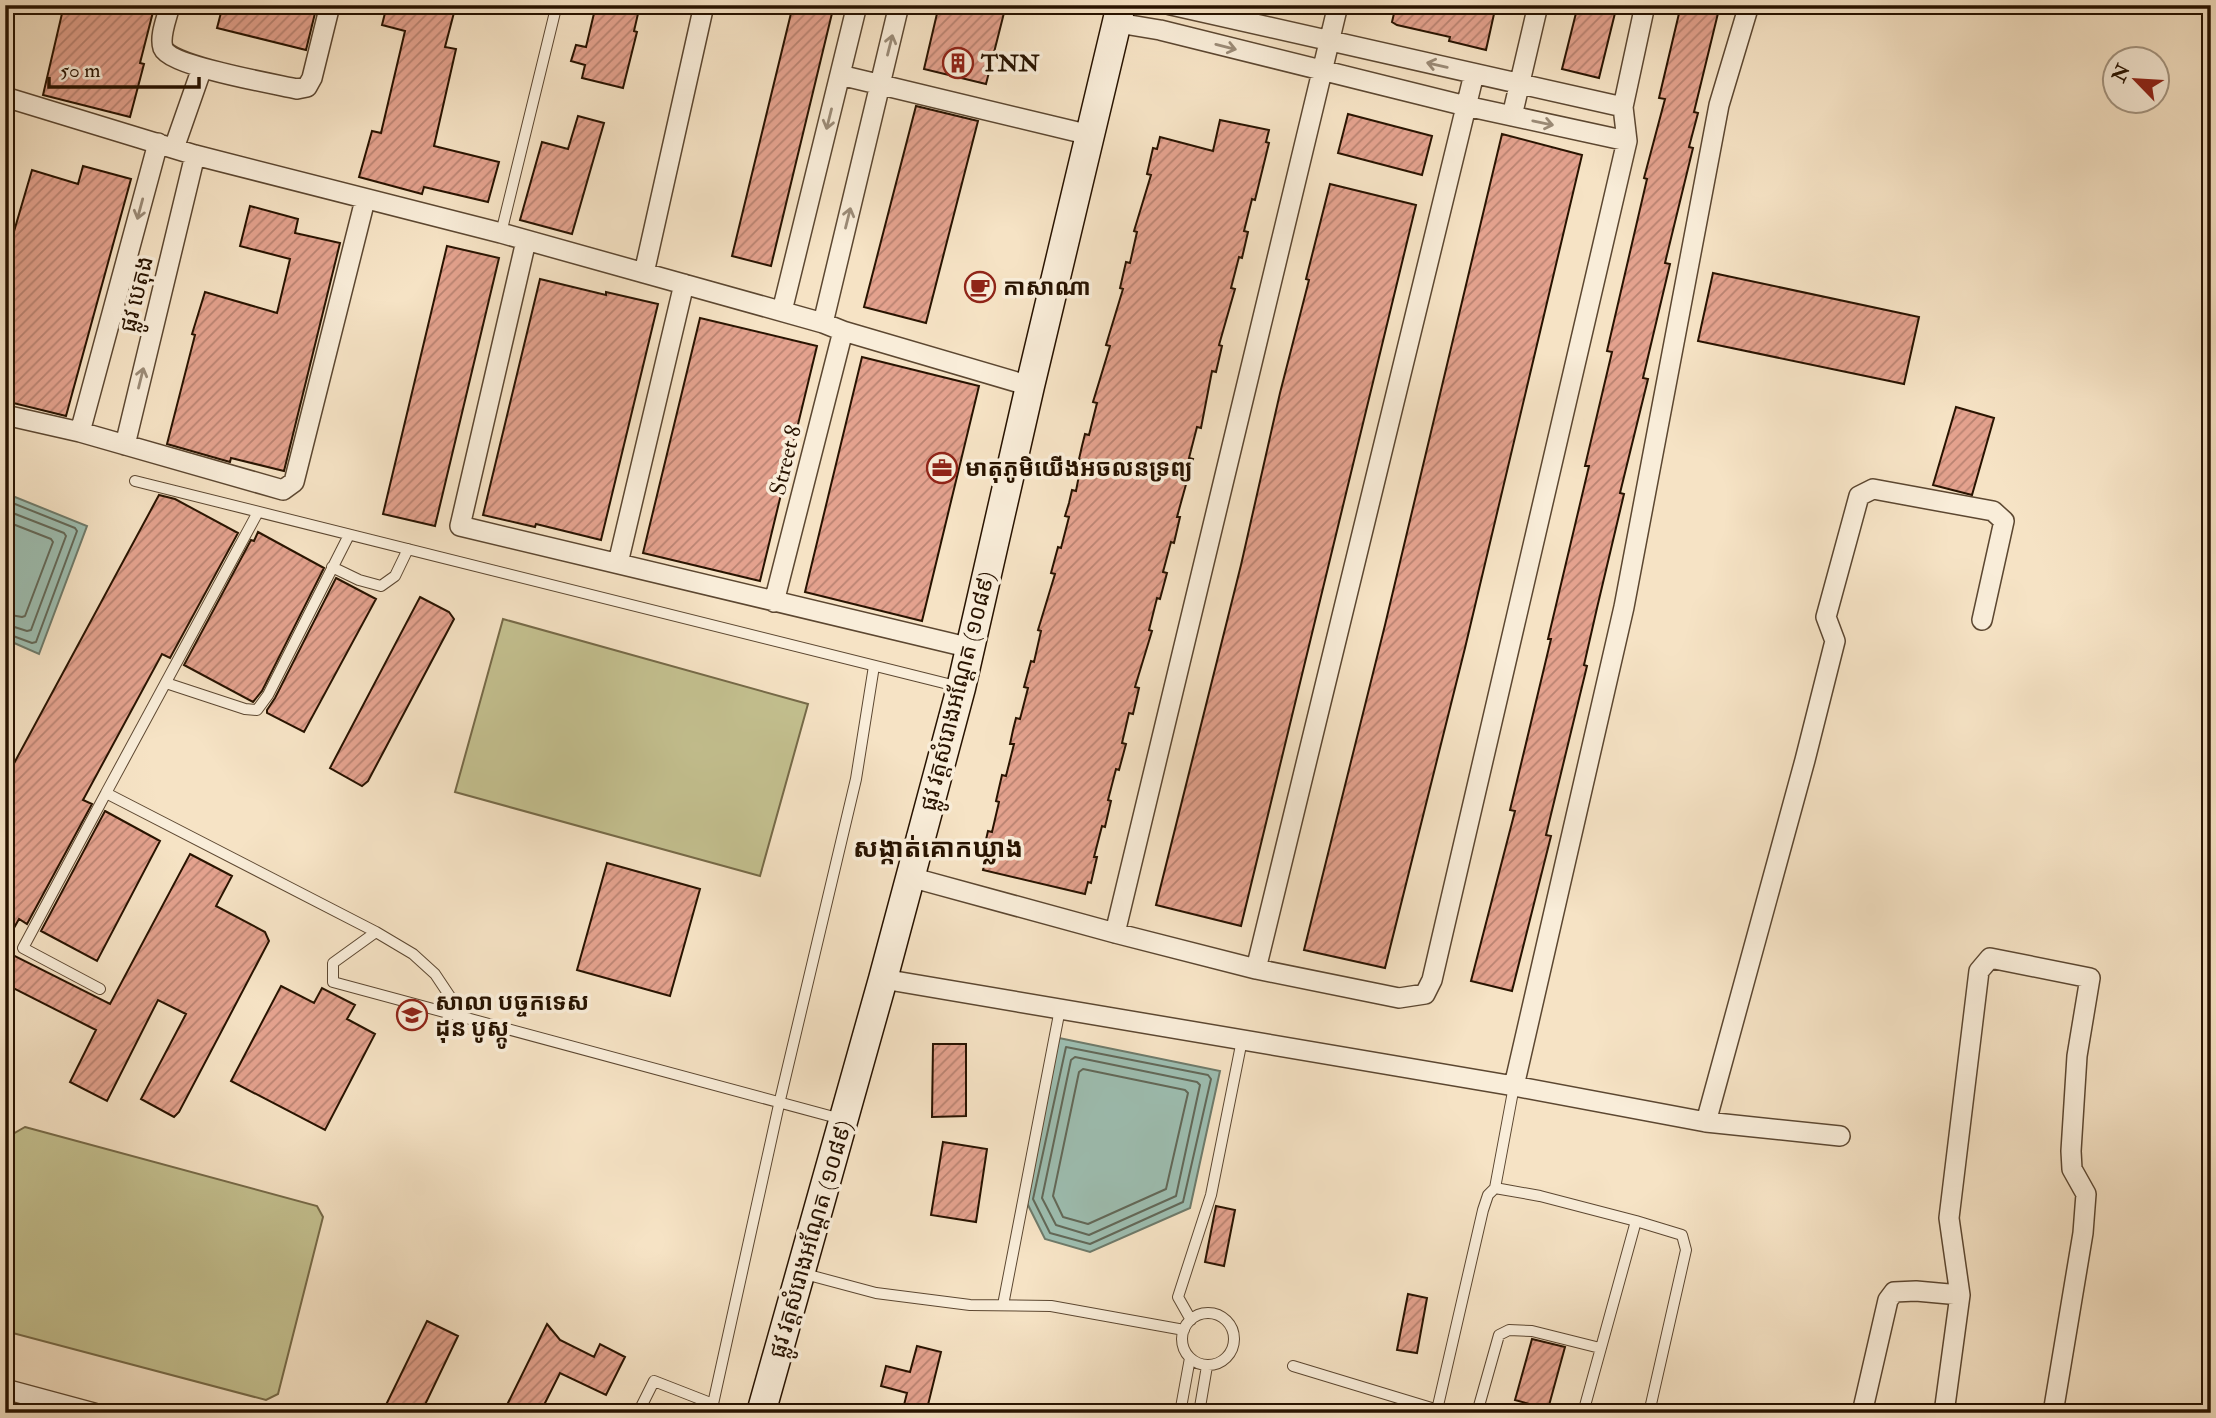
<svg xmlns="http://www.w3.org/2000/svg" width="2216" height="1418" viewBox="0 0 2216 1418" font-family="'IM FELL Double Pica','Noto Sans Khmer',serif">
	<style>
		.pitch { fill: #c4c190; stroke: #766a48; stroke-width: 2 }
		.water { fill: #9dbeb1; stroke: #6e7a6a; stroke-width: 2 }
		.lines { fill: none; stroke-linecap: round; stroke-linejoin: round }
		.shore { stroke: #626858; stroke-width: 2 }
		.building { fill: url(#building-hatch); stroke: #281300; stroke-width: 2 }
		.service-casing { stroke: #5c4731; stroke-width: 12 }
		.minor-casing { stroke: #5c4731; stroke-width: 22 }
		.secondary-casing { stroke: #281300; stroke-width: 31 }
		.service { stroke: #f9edd9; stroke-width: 10 }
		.minor { stroke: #f9edd9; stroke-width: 19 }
		.secondary { stroke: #f9edd9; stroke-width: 28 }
		.oneway { stroke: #9b8b77 }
		.labels { text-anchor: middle; stroke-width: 7; stroke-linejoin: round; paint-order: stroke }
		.poi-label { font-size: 23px; font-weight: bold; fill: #281300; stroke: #f9edd9; text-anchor: start }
		.street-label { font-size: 23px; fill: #281300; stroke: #f9edd9 }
		.quarter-label { font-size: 26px; font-weight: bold; fill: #281300; stroke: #f9edd9 }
	</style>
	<defs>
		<pattern id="building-hatch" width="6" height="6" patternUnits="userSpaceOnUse" patternTransform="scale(1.75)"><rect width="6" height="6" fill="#e4a28e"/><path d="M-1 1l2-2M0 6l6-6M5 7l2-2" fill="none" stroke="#b98372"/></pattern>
	</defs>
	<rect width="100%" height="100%" fill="#f6e3c5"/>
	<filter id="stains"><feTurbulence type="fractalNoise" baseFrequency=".00286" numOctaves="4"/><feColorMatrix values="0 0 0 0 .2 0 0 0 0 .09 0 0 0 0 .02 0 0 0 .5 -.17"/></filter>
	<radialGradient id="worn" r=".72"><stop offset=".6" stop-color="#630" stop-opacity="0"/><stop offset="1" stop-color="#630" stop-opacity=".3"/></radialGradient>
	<path class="pitch" d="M503,619L808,704L760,876L455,792Z
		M25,1127L317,1206L323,1217L278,1394L266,1400L5,1331V1162L13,1134Z"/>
	<path class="water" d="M5,493L87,526L39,654L5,639Z
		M1059,1038L1220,1071L1190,1208L1090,1252L1045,1239L1026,1201Z"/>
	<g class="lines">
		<path class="shore" d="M5,500L75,528L77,531L36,642L32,643L5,633
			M5,510L64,533L66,536L31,630L27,631L5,624
			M5,521L51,539L53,542L25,616L22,617L5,614
			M1066,1047L1208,1075L1211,1079L1183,1202L1090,1244L1050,1233L1033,1199Z
			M1075,1057L1197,1082L1200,1085L1176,1196L1089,1235L1056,1225L1042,1198L1071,1060Z
			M1083,1069L1185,1090L1188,1093L1166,1189L1088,1224L1063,1217L1053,1196L1079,1072Z"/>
	</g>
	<path class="building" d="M64,5H149L148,11L153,12L140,63L144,64L130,117L43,95Z
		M223,5H317L306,50L217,28Z
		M387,5H456L445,47L456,49L434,146L499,162L488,202L424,187L422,194L359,177L372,131L381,133L405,31L382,25Z
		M596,5H640L634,31L637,32L623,88L582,78L585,65L571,61L576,45L586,47Z
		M793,5H834L771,266L732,256Z
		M939,5H1006L986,84L924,69Z
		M1396,5H1496L1486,50L1449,41L1450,37L1397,25L1392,22Z
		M1578,5H1617L1599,78L1562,69Z
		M1681,5H1720L1694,112L1698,113L1689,147L1693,148L1665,263L1670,264L1643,378L1648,379L1620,493L1624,494L1597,608L1584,665L1587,666L1546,835L1551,836L1512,991L1471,981L1515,811L1510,810L1551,639H1548L1589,466H1585L1612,352L1607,351L1647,179L1644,178L1665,99L1659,98Z
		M916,106L978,121L926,323L864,307Z
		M1348,114L1432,136L1422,175L1338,153Z
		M578,116L604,123L572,234L520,220L542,142L568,149Z
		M1220,120L1269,130L1266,142L1269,143L1255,200L1252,199L1244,231L1248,232L1242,258L1239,257L1231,288L1235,289L1219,345L1222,346L1216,372L1212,371L1201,428L1197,427L1189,458L1193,459L1177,517H1180L1174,543L1171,542L1163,572L1167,573L1160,599L1157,598L1149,630L1152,631L1135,687L1139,688L1133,714L1129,713L1122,743L1126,744L1119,770L1116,769L1108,800L1111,801L1105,827L1102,826L1094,857H1097L1091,883L1088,882L1085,894L983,870L986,858L982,857L988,831L992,832L999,802L996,801L1002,775L1006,776L1014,744H1010L1013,730L1016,718L1020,719L1028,688L1024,687L1031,661L1034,662L1041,631L1038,630L1055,574L1051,573L1058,547L1061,548L1069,517L1065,516L1069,503L1072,490L1076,491L1082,460L1079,459L1082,446L1085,434L1089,435L1097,403L1093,402L1110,346L1106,345L1123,289L1120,288L1126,262L1130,263L1137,232L1134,231L1151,175L1147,174L1153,148L1157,149L1160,137L1213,151Z
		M1502,134L1582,155L1465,648L1385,968L1304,950L1385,625Z
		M83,166L131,179L66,416L5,401V262L32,170L78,184Z
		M1330,184L1416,205L1241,926L1156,905L1241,565L1280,393L1309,280L1306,279Z
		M250,206L298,219L295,233L340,243L284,471L231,458L230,462L167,444L195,335L192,334L205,292L277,313L290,259L240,246Z
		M447,246L499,258L435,526L383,514Z
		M1713,273L1919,317L1904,384L1698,341Z
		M540,279L606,295V292L658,304L601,540L536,524L535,527L483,515Z
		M700,318L817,346L760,581L643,553Z
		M862,357L979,386L922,621L805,592Z
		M1956,407L1994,418L1972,495L1933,485Z
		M159,495L175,499L238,533L170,658L162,654L83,800L92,804L27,924L19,919L5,944V780Z
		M258,532L324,568L262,691L253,702L184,665L251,540L254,541Z
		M336,578L376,599L304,732L267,713V710L275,698Z
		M420,597L449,612L454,619L368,781L362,786L330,768Z
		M105,811L160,841L97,961L41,931Z
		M190,854L232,876L216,906L265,932L269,941L179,1112L174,1117L141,1099L186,1014L158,1000L107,1101L70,1082L96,1030L5,984V951L110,1004Z
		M607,863L700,889L670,996L577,970Z
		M281,986L314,1003L322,988L355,1005L347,1019L375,1034L325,1130L231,1081Z
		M933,1044H966V1116L932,1117Z
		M943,1142L987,1149L976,1222L931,1215Z
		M1216,1206L1235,1210L1224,1266L1205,1262Z
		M1408,1294L1427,1298L1417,1353L1397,1350Z
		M427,1321L458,1336L421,1413H382Z
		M547,1324L560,1340L594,1357L600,1344L625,1357L606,1395L560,1373L540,1413H503Z
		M1532,1339L1565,1347L1548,1409L1515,1400Z
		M917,1346L941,1352L926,1413H902L907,1393L881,1386L886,1366L910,1372Z"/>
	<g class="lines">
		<g class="service-casing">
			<path id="service" d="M501,233L556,8
				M135,481L960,687
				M258,512L106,793L376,932L413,954L435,974L465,1019
				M332,567L359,580L381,586L395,576L408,549
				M166,683L245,709L257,710L268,695L349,535
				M376,932L333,963V982L841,1119
				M100,989L23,948L106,793
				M1495,1188L1540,1196L1636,1221L1583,1413
				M1636,1221L1682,1235L1686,1250L1649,1413
				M801,1273L876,1293L970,1305L1051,1306L1184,1330
				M1003,1305L1060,1009
				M1182 1339a26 26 0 1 1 52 0a26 26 0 1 1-52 0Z
				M1191,1320L1178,1297L1211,1195L1242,1040
				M1293,1366L1448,1413
				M1437,1410L1483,1210L1488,1195L1495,1188L1514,1086
				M638,1413L654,1381L713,1404
				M711,1413L780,1100L856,779L874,666
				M1180,1413L1190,1358
				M1199,1413L1207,1366
				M1477,1413L1499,1335L1509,1330L1532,1331L1600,1348"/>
		</g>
		<g class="minor-casing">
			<path id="minor" d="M170,5C167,18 159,36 163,48C170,66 275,84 297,89L307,87L312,78L330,5
				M1171,5L1623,107
				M1118,23L1160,30L1466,106L1627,141
				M840,75L1090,135
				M5,97L195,155L501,233L823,323L843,331L1030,386
				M1512,116L1538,5
				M174,148L202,68
				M526,241L460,526L971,648
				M644,273L704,5
				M782,311L857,5
				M823,323L899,5
				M5,415L80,432L283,490L294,482L365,200
				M80,432L158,143
				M125,445L195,155
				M618,563L684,284
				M774,602L843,331
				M910,877L1115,933L1256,969L1399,998L1425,994L1432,980L1627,141L1623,107L1645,5
				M1115,933L1338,5
				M1256,969L1474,74
				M883,979L1514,1086L1706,1122L1840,1136
				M1514,1086L1624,607L1719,105L1749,5
				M1706,1122L1805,760L1835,641L1826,617L1859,496L1873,489L1993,511L2004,521L1982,620
				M5,1389L94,1413
				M1862,1413L1888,1300L1894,1292L1916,1291L1960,1295
				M1944,1413L1960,1295L1949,1218L1979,971L1990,958L2090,978L2077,1056L2071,1151L2072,1169L2086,1194L2083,1233L2053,1413"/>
		</g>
		<g class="secondary-casing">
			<path id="secondary" d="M761,1413L883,979L961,688L1030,386L1121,5"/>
		</g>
		<use href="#service" class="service"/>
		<use href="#minor" class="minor"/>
		<use href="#secondary" class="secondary"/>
	</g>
	<defs><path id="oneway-shaft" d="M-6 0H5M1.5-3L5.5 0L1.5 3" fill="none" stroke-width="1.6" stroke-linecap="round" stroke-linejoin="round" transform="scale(1.75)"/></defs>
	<g class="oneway">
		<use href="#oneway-shaft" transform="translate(890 45) rotate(-76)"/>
		<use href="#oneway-shaft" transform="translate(1226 47) rotate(14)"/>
		<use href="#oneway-shaft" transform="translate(1437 65) rotate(-167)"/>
		<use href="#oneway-shaft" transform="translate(829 119) rotate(104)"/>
		<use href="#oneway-shaft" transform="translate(1543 123) rotate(12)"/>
		<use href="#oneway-shaft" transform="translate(140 209) rotate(105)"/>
		<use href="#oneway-shaft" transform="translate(848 218) rotate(-76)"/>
		<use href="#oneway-shaft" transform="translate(141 378) rotate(-76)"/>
	</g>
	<defs>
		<g id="building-ring" transform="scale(1.575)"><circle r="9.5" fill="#f9edd9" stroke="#8f2418" stroke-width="1.5"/><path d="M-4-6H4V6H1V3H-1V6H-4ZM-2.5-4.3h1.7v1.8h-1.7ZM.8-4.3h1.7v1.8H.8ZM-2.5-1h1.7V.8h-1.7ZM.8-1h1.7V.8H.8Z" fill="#8f2418"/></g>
		<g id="cafe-ring" transform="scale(1.575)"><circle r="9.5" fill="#f9edd9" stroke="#8f2418" stroke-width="1.5"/><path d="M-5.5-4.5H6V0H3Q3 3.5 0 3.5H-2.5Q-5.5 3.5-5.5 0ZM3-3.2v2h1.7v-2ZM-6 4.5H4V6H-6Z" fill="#8f2418"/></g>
		<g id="office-ring" transform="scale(1.575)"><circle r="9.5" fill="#f9edd9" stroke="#8f2418" stroke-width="1.5"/><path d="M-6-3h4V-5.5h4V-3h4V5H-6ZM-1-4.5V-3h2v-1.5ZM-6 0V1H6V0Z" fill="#8f2418"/></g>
		<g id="school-ring" transform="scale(1.575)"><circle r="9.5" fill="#f9edd9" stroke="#8f2418" stroke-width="1.5"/><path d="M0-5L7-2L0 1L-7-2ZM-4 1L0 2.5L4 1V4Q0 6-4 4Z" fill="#8f2418"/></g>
	</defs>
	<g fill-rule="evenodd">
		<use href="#building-ring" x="958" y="63"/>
		<use href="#cafe-ring" x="980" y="287"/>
		<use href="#office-ring" x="942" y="468"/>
		<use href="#school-ring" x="412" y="1015"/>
	</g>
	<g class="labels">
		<g class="poi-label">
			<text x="981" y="71">TNN</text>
			<text x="1003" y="295">កាសាណា</text>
			<text x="965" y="476">មាតុភូមិយើងអចលនទ្រព្យ</text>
			<text x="435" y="1010">សាលា បច្ចកទេស<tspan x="435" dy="26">ដុន បូស្កូ</tspan></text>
		</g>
		<g class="street-label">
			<text transform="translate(136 294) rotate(-76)" y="8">ផ្លូវ បេតុង</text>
			<text transform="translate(785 460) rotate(-76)" y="8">Street 8</text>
			<text transform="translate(957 691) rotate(-76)" y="8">ផ្លូវ វត្តសំរោងអណ្ដែត (១០៨៩)</text>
			<text transform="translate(810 1239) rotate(-74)" y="8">ផ្លូវ វត្តសំរោងអណ្ដែត (១០៨៩)</text>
		</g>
		<g class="quarter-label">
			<text x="938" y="857">សង្កាត់គោកឃ្លាង</text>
		</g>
	</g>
	<rect width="2216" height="1418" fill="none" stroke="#f6e3c5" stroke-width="28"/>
	<rect x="7" y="7" width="2202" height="1404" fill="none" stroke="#281300" stroke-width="3.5"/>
	<rect x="14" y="14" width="2188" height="1390" fill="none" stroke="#281300" stroke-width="2"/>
	<g transform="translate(2136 80) rotate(295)"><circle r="33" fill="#f9edd9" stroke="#a59682" stroke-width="2"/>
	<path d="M0-5L12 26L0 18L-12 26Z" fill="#8f2418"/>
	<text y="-10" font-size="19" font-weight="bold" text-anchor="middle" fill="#281300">N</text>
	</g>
	<path d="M49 77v10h150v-10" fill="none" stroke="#281300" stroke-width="3.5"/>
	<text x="60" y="77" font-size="21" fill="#281300" stroke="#f9edd9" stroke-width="5" paint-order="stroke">50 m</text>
	<rect width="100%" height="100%" filter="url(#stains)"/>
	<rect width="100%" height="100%" fill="url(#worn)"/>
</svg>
